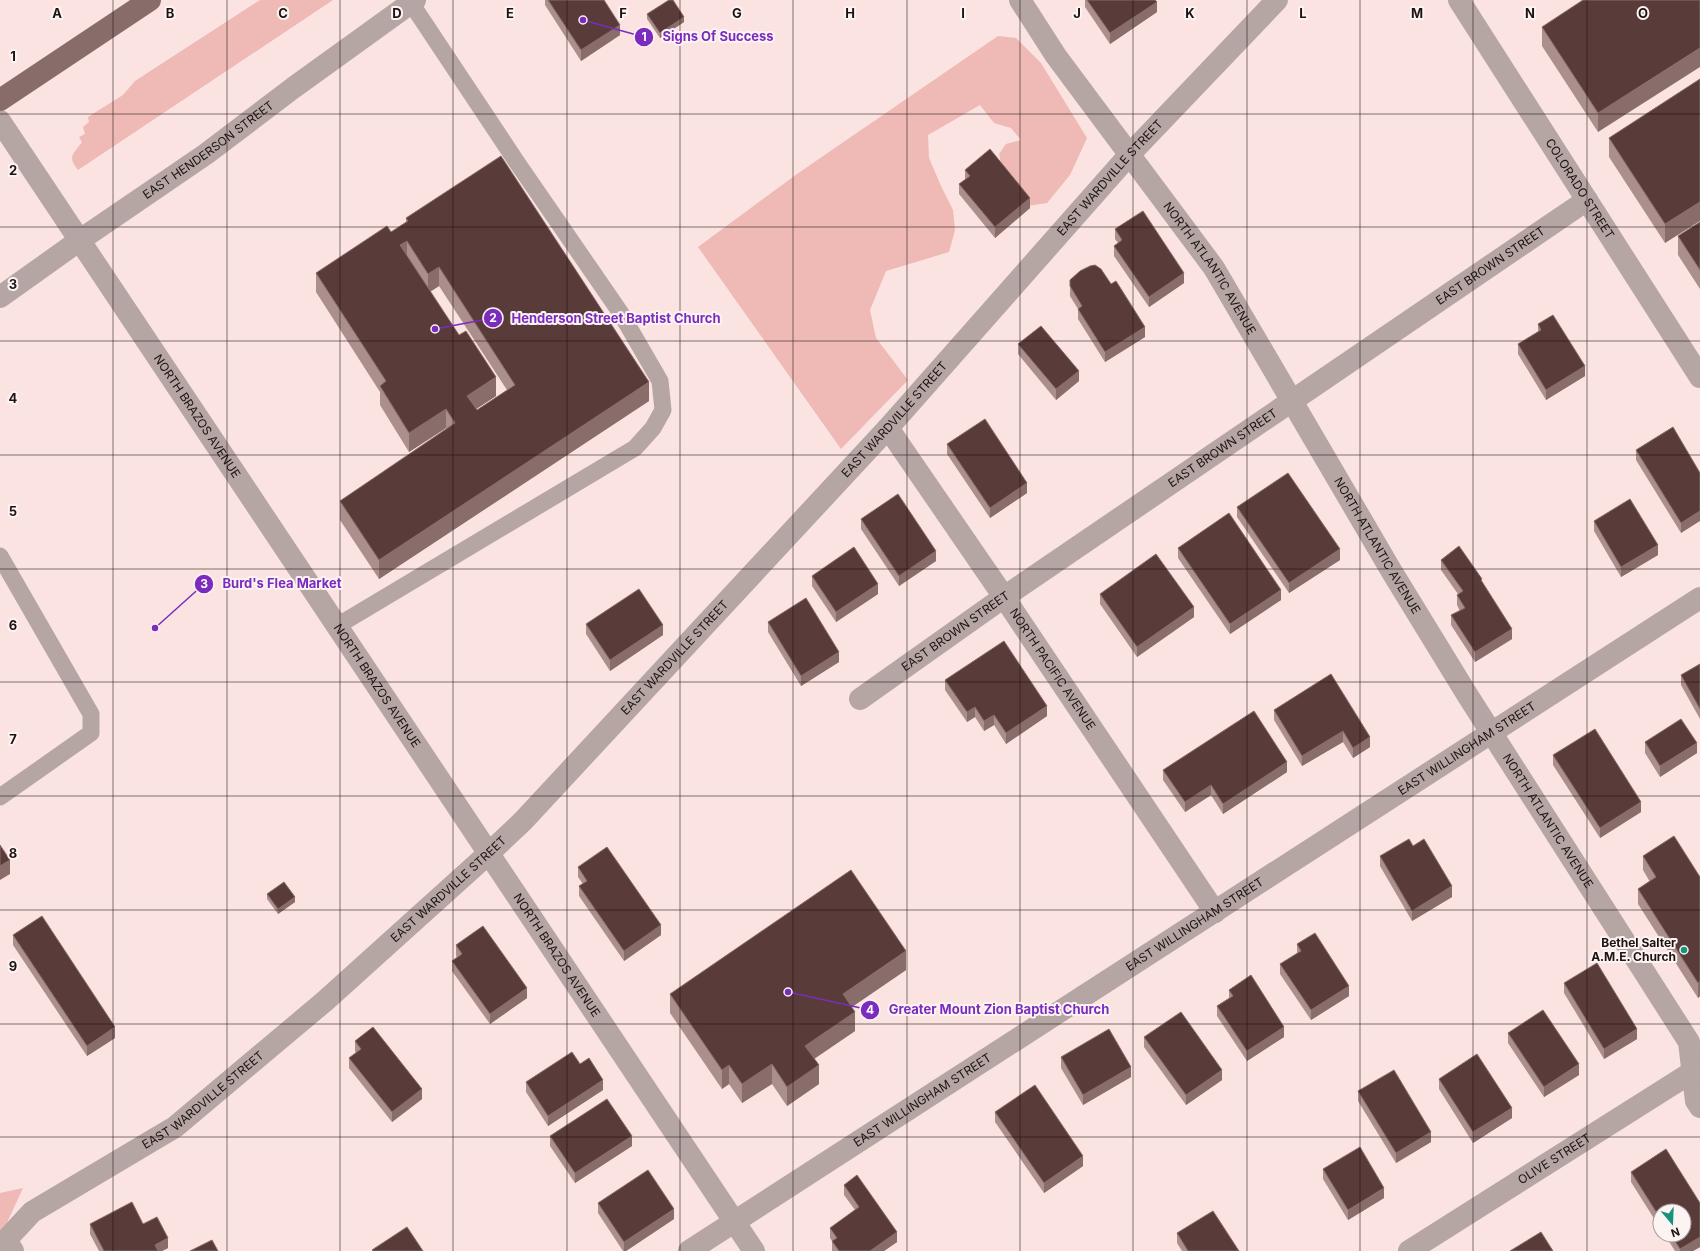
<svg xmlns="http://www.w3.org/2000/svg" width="1700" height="1251" viewBox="0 0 1700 1251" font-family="Inter,sans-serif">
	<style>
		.green { fill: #efb9b5 }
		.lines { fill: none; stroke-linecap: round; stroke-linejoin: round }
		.service { stroke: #b5a5a3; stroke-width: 17 }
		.minor { stroke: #b5a5a3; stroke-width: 22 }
		.tertiary { stroke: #b5a5a3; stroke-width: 22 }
		.primary { stroke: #886c69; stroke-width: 22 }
		.wall { fill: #aa8f8d; fill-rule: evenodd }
		.shaded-wall { fill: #896d6b }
		.building { fill: #593b39; stroke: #896d6b; fill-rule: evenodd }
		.grid { fill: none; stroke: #1f1312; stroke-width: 1; stroke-opacity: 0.55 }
		.poi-dot { fill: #169379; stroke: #fcf4f3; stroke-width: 1.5 }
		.labels { text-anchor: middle; stroke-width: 4; stroke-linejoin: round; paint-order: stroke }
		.street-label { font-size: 12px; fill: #1f1312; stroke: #fcf4f3 }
		.poi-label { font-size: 12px; font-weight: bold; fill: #1f1312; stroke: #fcf4f3; text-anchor: end }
		.grid-label { font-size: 13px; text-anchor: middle; font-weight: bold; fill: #1f1312; stroke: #fcf4f3; stroke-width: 4; stroke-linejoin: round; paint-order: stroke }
		.leader { fill: none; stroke: #7b2cbf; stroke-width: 1.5 }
		.callout-dot { fill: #7b2cbf; stroke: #fcf4f3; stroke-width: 1.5 }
		.mark-label { font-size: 12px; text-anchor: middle; font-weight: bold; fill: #fff }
		.callout-label { font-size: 13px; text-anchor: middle; font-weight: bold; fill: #7b2cbf; stroke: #fcf4f3; stroke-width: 4; stroke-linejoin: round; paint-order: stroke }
	</style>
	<rect width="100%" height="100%" fill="#fae3e1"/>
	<path class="green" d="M260,0H333L78,170C67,156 73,155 82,142L79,137L85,134L83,127L89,122L88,117L123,95L135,81Z
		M998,36L1016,38L1041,63L1087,138L1070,175L1047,203L1028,206L1003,171L999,154L1006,144L1021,140L1011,128L994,123L980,105L928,135L929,158L941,186L953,210L955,230L949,252L886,271L870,310L876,338L908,380L841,449L698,247L797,174Z
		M23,1188L0,1238V1193Z"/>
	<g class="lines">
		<path class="service" d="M0,556L91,714V733L0,797
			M337,626L635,448L653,428L663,410L660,381L620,312L516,161L411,3"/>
		<g class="minor">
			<path id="s1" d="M1020,0L1056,56L1214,268L1392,572L1468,696L1689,1042L1696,1101L1700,1107"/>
			<path id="s2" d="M1459,0L1700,377"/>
			<path id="s3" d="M0,121L754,1251"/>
			<path id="s4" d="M0,297L80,240L206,154L293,88L415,0"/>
			<path id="s5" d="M888,428L1004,597L1215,912"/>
			<path id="s6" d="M860,699L1004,597L1587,200"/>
			<path id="s7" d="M13,1251L6,1240L32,1212L175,1127L325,1001L488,854L523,821L888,428L1130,154L1277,0"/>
			<path id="s8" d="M689,1251L1700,598"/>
		</g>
		<path class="tertiary" id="s9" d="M1409,1251L1700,1067"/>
		<path class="primary" d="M0,100L150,0"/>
	</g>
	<path class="wall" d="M545,0H604L620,35L581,61L545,5Z
		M1085,0H1155L1157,12L1110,44L1085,7Z
		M1700,0L1598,132L1542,46V27Z
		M647,14L684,22L660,38L647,19Z
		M1700,79L1665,243L1609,157V138Z
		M965,170L1030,208L995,238L959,194V184L965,180Z
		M406,218L649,401L379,579L340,520V501L447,429L446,428L409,452L380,405V392L316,292V273L391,232L406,222ZM439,286L507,390L477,410L476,409L496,396L459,335L430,292Z
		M1700,222V289L1678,255V236Z
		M1115,229L1184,283L1149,307L1114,256V246L1118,243L1115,239Z
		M1070,280L1145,337L1105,362L1078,319V309L1070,296Z
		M1538,324L1585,376L1546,400L1518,354V344L1538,332Z
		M1018,344L1079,381L1056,400L1018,354Z
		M947,444L1027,493L990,518L947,454Z
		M1636,450L1700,473L1681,533L1636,460Z
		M1237,507L1340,560L1289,593L1237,517Z
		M861,519L936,561L899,586L861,529Z
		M1594,521L1658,555L1621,577L1594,531Z
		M1178,548L1281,600L1230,634L1178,558Z
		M1441,560L1482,582L1512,639L1475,662L1451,625V615L1460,611L1457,605V595L1458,594L1441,570Z
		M812,576L878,594L836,622L812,586Z
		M1100,594L1194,617L1137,657L1100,604Z
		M768,622L839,662L801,686L768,632Z
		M586,624L663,635L610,671L586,634Z
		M1700,664V719L1681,685V675Z
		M1331,674L1370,747L1353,758L1343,742L1302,766L1274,720V710Z
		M945,680L1047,716L1006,744L994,725L984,731L975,717L967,722L945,690Z
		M1645,742L1697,753L1660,777L1645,753Z
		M1553,755L1641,812L1600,838L1553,765Z
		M1163,770L1287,772L1223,814L1211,795L1185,812L1163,780Z
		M1413,846L1452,897L1412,921L1380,866V856Z
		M1643,856L1700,877V996L1698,998L1638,904V889L1650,882L1643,870Z
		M578,867L661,935L624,961L579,896V886L583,884L578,877Z
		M267,894L295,902L278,914L267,899Z
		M13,935L115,1038L87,1056L13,945Z
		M1297,944L1349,996L1311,1020L1280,974V964L1297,953Z
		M456,945L527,998L490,1024L452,971V961L457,957L456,956Z
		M906,970L852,1007L855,1031L814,1059L819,1084L787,1106L772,1084L742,1103L729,1084L722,1089L670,1013V994Z
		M1564,983L1637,1039L1604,1059L1564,993Z
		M1229,990L1284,1037L1247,1061L1217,1016V1006L1229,998Z
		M1508,1033L1579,1075L1544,1097L1508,1043Z
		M1144,1037L1222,1080L1186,1105L1144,1047Z
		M355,1041L422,1099L392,1122L349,1068V1058L356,1053L355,1051Z
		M1061,1057L1131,1077L1083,1105L1061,1068Z
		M580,1064L603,1090L548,1126L526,1092V1082Z
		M1439,1079L1512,1118L1473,1143L1439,1089Z
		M1358,1091L1431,1142L1396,1163L1358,1101Z
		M995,1112L1083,1166L1044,1193L995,1122Z
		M550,1136L632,1146L575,1183L550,1146Z
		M1323,1169L1384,1198L1348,1220L1323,1179Z
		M1631,1172L1700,1203V1247L1693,1251H1675L1665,1235H1684L1660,1211V1228L1631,1182Z
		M844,1185L897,1242L884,1251H832V1241L830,1238V1228L855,1210L844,1195Z
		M598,1203L674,1219L626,1251H623L598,1213Z
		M90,1224L168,1248L162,1251H99L90,1234Z
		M1177,1233L1239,1251H1182L1177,1243Z"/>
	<path class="shaded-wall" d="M1157,2V12L1110,44V33Z
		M684,17V22L660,38V33Z
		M620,25V35L581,61V50Z
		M1700,48V67L1598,132V113Z
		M1030,198V208L995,238V227Z
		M1700,202V221L1665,243V224Z
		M407,241V260L400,245Z
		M439,267V286L428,293V274Z
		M1184,273V283L1149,307V297Z
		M1145,327V337L1105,362V352Z
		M1585,366V376L1546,400V390Z
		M1079,371V381L1056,400V389Z
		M496,377V396L467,415V396Z
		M649,382V401L379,579V560Z
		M446,409V428L409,452V433Z
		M1027,483V493L990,518V508Z
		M1700,511V521L1681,533V523Z
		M1658,545V555L1621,577V567Z
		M1340,549V560L1289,593V583Z
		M936,551V561L899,586V576Z
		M878,584V594L836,622V612Z
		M1281,590V600L1230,634V624Z
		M1194,607V617L1137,657V647Z
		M663,625V635L610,671V660Z
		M1512,629V639L1475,662V652Z
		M839,652V662L801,686V676Z
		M1047,706V716L1006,744V733Z
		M975,707V717L967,722V712Z
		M994,715V725L984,731V721Z
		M1343,731V742L1302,766V756Z
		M1370,737V747L1353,758V748Z
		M1697,743V753L1660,777V766Z
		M1287,762V772L1223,814V804Z
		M1211,785V795L1185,812V802Z
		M1641,802V812L1600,838V828Z
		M10,860V874L0,880V866Z
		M1452,886V897L1412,921V911Z
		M295,897V902L278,914V909Z
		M661,925V935L624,961V951Z
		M906,951V970L843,1013V994Z
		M1700,981V996L1698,998V983Z
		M1349,986V996L1311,1020V1010Z
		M527,988V998L490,1024V1014Z
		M855,1012V1031L805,1065V1046Z
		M115,1027V1038L87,1056V1046Z
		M1284,1027V1037L1247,1061V1051Z
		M1637,1029V1039L1604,1059V1049Z
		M772,1064V1084L742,1103V1084Z
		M1579,1064V1075L1544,1097V1087Z
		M729,1065V1084L722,1089V1070Z
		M819,1065V1084L787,1106V1087Z
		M1131,1067V1077L1083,1105V1095Z
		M1222,1070V1080L1186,1105V1095Z
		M603,1080V1090L548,1126V1116Z
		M422,1089V1099L392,1122V1112Z
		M1512,1108V1118L1473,1143V1132Z
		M1431,1132V1142L1396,1163V1153Z
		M632,1136V1146L575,1183V1173Z
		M1083,1156V1166L1044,1193V1183Z
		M1384,1188V1198L1348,1220V1210Z
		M674,1209V1219L626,1251H624V1242Z
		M897,1232V1242L884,1251H870Z
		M1700,1237V1247L1693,1251H1680V1249Z
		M168,1238V1248L162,1251H155V1245Z"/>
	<path class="building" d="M548,0H604L620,25L581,50Z
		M669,0H673L684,17L660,33L647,14Z
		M1087,0H1155L1157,2L1110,33Z
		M1583,0H1700V48L1598,113L1542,27Z
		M1700,79V202L1665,224L1609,138Z
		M990,149L1030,198L995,227L959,184L970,176L965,170Z
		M501,156L649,382L379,560L340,501L455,423L446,409L409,433L380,386L386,381L316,273L387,226L391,232L408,221L406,218ZM407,241L428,274L439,267L515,385L477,410L467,396L496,377L466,331L459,335L400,245Z
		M1143,211L1184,273L1149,297L1114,246L1122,240L1115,229Z
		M1700,222V270L1678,236Z
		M1095,265L1101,269L1111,284L1116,281L1145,327L1105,352L1078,309L1082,306L1070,286V280L1080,271L1090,266Z
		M1553,315L1585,366L1546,390L1518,344L1541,330L1538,324Z
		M1041,326L1079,371L1056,389L1018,344Z
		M985,419L1027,483L990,508L947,444Z
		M1673,427L1700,473V511L1681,523L1636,450Z
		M1288,473L1340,549L1289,583L1237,507Z
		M898,494L936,551L899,576L861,519Z
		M1630,499L1658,545L1621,567L1594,521Z
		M1229,513L1281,590L1230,624L1178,548Z
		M1459,546L1482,579L1481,580L1512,629L1475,652L1451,615L1465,608L1457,595L1463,591L1441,560Z
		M854,547L878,584L836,612L812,576Z
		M1156,554L1194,607L1137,647L1100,594Z
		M639,589L663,625L610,660L586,624Z
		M806,598L839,652L801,676L768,622Z
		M1004,641L1047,706L1006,733L994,715L984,721L975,707L967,712L945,680Z
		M1700,664V709L1681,675Z
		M1331,674L1370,737L1353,748L1343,731L1302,756L1274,710Z
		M1254,711L1287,762L1223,804L1211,785L1185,802L1163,770Z
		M1681,719L1697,743L1660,766L1645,742Z
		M1595,729L1641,802L1600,828L1553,755Z
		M1674,836L1700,877V981L1698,983L1638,889L1656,877L1643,856Z
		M1409,839L1413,846L1424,839L1452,886L1412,911L1380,856Z
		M0,845L10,860L0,866Z
		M607,847L661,925L624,951L579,886L587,881L578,867Z
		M851,870L906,951L843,994L855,1012L805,1046L819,1065L787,1087L772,1064L742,1084L729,1065L722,1070L670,994Z
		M284,882L295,897L278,909L267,894Z
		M42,916L115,1027L87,1046L13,935Z
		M483,926L527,988L490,1014L452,961L462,954L456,945Z
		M1315,933L1349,986L1311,1010L1280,964L1301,951L1297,944Z
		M1597,963L1637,1029L1604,1049L1564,983Z
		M1251,975L1284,1027L1247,1051L1217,1006L1233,996L1229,990Z
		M1543,1010L1579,1064L1544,1087L1508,1033Z
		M1181,1012L1222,1070L1186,1095L1144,1037Z
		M373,1027L422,1089L392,1112L349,1058L361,1049L355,1041Z
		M1109,1029L1131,1067L1083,1095L1061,1057Z
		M572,1052L580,1064L589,1058L603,1080L548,1116L526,1082Z
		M1477,1054L1512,1108L1473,1132L1439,1079Z
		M1394,1070L1431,1132L1396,1153L1358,1091Z
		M1035,1085L1083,1156L1044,1183L995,1112Z
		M607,1099L632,1136L575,1173L550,1136Z
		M1360,1147L1384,1188L1348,1210L1323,1169Z
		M1666,1149L1700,1203V1237L1680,1249L1671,1235H1684V1211H1660V1218L1631,1172Z
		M648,1170L674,1209L624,1242L598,1203Z
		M857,1175L897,1232L870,1251H839L832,1241L837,1238L830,1228L859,1207L844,1185Z
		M132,1202L143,1224L157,1217L168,1238L155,1245L158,1251H104L90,1224Z
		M1213,1211L1239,1251H1188L1177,1233Z
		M407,1227L423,1251H373L372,1250Z
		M1541,1232L1553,1251H1510Z
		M212,1240L218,1251H190Z"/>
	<path class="grid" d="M113,0V1251M227,0V1251M340,0V1251M453,0V1251M567,0V1251M680,0V1251M793,0V1251M907,0V1251M1020,0V1251M1133,0V1251M1247,0V1251M1360,0V1251M1473,0V1251M1587,0V1251M0,114H1700M0,227H1700M0,341H1700M0,455H1700M0,569H1700M0,682H1700M0,796H1700M0,910H1700M0,1024H1700M0,1137H1700"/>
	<circle class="poi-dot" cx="1684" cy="950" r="4"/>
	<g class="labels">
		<g class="street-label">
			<text dy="4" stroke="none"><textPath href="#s4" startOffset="255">EAST HENDERSON STREET</textPath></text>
			<text dy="4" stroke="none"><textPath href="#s7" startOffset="1552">EAST WARDVILLE STREET</textPath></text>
			<text dy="4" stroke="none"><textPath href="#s2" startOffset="224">COLORADO STREET</textPath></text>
			<text dy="4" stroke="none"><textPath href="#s6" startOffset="765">EAST BROWN STREET</textPath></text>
			<text dy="4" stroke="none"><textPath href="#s1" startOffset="329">NORTH ATLANTIC AVENUE</textPath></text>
			<text dy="4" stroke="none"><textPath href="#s3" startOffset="355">NORTH BRAZOS AVENUE</textPath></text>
			<text dy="4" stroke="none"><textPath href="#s7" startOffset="1228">EAST WARDVILLE STREET</textPath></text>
			<text dy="4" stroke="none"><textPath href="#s6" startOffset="441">EAST BROWN STREET</textPath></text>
			<text dy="4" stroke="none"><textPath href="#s1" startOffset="653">NORTH ATLANTIC AVENUE</textPath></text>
			<text dy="4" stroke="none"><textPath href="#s6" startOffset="117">EAST BROWN STREET</textPath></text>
			<text dy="4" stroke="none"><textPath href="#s7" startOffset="904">EAST WARDVILLE STREET</textPath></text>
			<text dy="4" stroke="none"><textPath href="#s5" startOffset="292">NORTH PACIFIC AVENUE</textPath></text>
			<text dy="4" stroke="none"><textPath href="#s3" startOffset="679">NORTH BRAZOS AVENUE</textPath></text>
			<text dy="4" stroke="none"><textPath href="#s8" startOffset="926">EAST WILLINGHAM STREET</textPath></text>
			<text dy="4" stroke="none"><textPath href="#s1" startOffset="977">NORTH ATLANTIC AVENUE</textPath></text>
			<text dy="4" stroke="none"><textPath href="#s7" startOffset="580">EAST WARDVILLE STREET</textPath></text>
			<text dy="4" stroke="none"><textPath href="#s8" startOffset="602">EAST WILLINGHAM STREET</textPath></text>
			<text dy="4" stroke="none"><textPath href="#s3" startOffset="1003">NORTH BRAZOS AVENUE</textPath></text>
			<text dy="4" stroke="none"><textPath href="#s7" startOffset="256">EAST WARDVILLE STREET</textPath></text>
			<text dy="4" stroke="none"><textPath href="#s8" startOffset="278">EAST WILLINGHAM STREET</textPath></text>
			<text dy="4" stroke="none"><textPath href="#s9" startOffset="172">OLIVE STREET</textPath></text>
		</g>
		<g class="poi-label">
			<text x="1676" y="947">Bethel Salter<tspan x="1676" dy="14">A.M.E. Church</tspan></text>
		</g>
	</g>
	<g class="grid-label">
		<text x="57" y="18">A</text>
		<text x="170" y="18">B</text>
		<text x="283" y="18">C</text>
		<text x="397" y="18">D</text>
		<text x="510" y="18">E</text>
		<text x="623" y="18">F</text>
		<text x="737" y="18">G</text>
		<text x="850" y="18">H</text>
		<text x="963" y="18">I</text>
		<text x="1077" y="18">J</text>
		<text x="1190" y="18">K</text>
		<text x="1303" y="18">L</text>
		<text x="1417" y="18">M</text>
		<text x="1530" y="18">N</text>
		<text x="1643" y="18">O</text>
		<text x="13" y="61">1</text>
		<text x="13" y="175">2</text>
		<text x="13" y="289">3</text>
		<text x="13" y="403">4</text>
		<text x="13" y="516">5</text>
		<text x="13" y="630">6</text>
		<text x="13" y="744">7</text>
		<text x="13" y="858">8</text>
		<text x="13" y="971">9</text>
	</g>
	<path class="leader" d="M583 20L644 37M435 329L493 318M155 628L204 584M788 992L870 1010"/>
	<g class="callout-dot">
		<circle cx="583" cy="20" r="4"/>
		<circle cx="435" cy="329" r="4"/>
		<circle cx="155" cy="628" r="4"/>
		<circle cx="788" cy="992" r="4"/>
		<circle cx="644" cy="37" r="10"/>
		<circle cx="493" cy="318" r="10"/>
		<circle cx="204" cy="584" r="10"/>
		<circle cx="870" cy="1010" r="10"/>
	</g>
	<g class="mark-label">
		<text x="644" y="41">1</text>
		<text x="493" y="322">2</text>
		<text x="204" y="588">3</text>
		<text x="870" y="1014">4</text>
	</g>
	<g class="callout-label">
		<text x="718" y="41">Signs Of Success</text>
		<text x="616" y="323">Henderson Street Baptist Church</text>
		<text x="282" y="588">Burd's Flea Market</text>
		<text x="999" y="1014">Greater Mount Zion Baptist Church</text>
	</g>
	<g transform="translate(1672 1223) rotate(161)"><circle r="19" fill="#fcf4f3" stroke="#a49a99"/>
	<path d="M0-3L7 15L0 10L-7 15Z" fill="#169379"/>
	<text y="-6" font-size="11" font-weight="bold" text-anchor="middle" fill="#1f1312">N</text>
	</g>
</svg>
